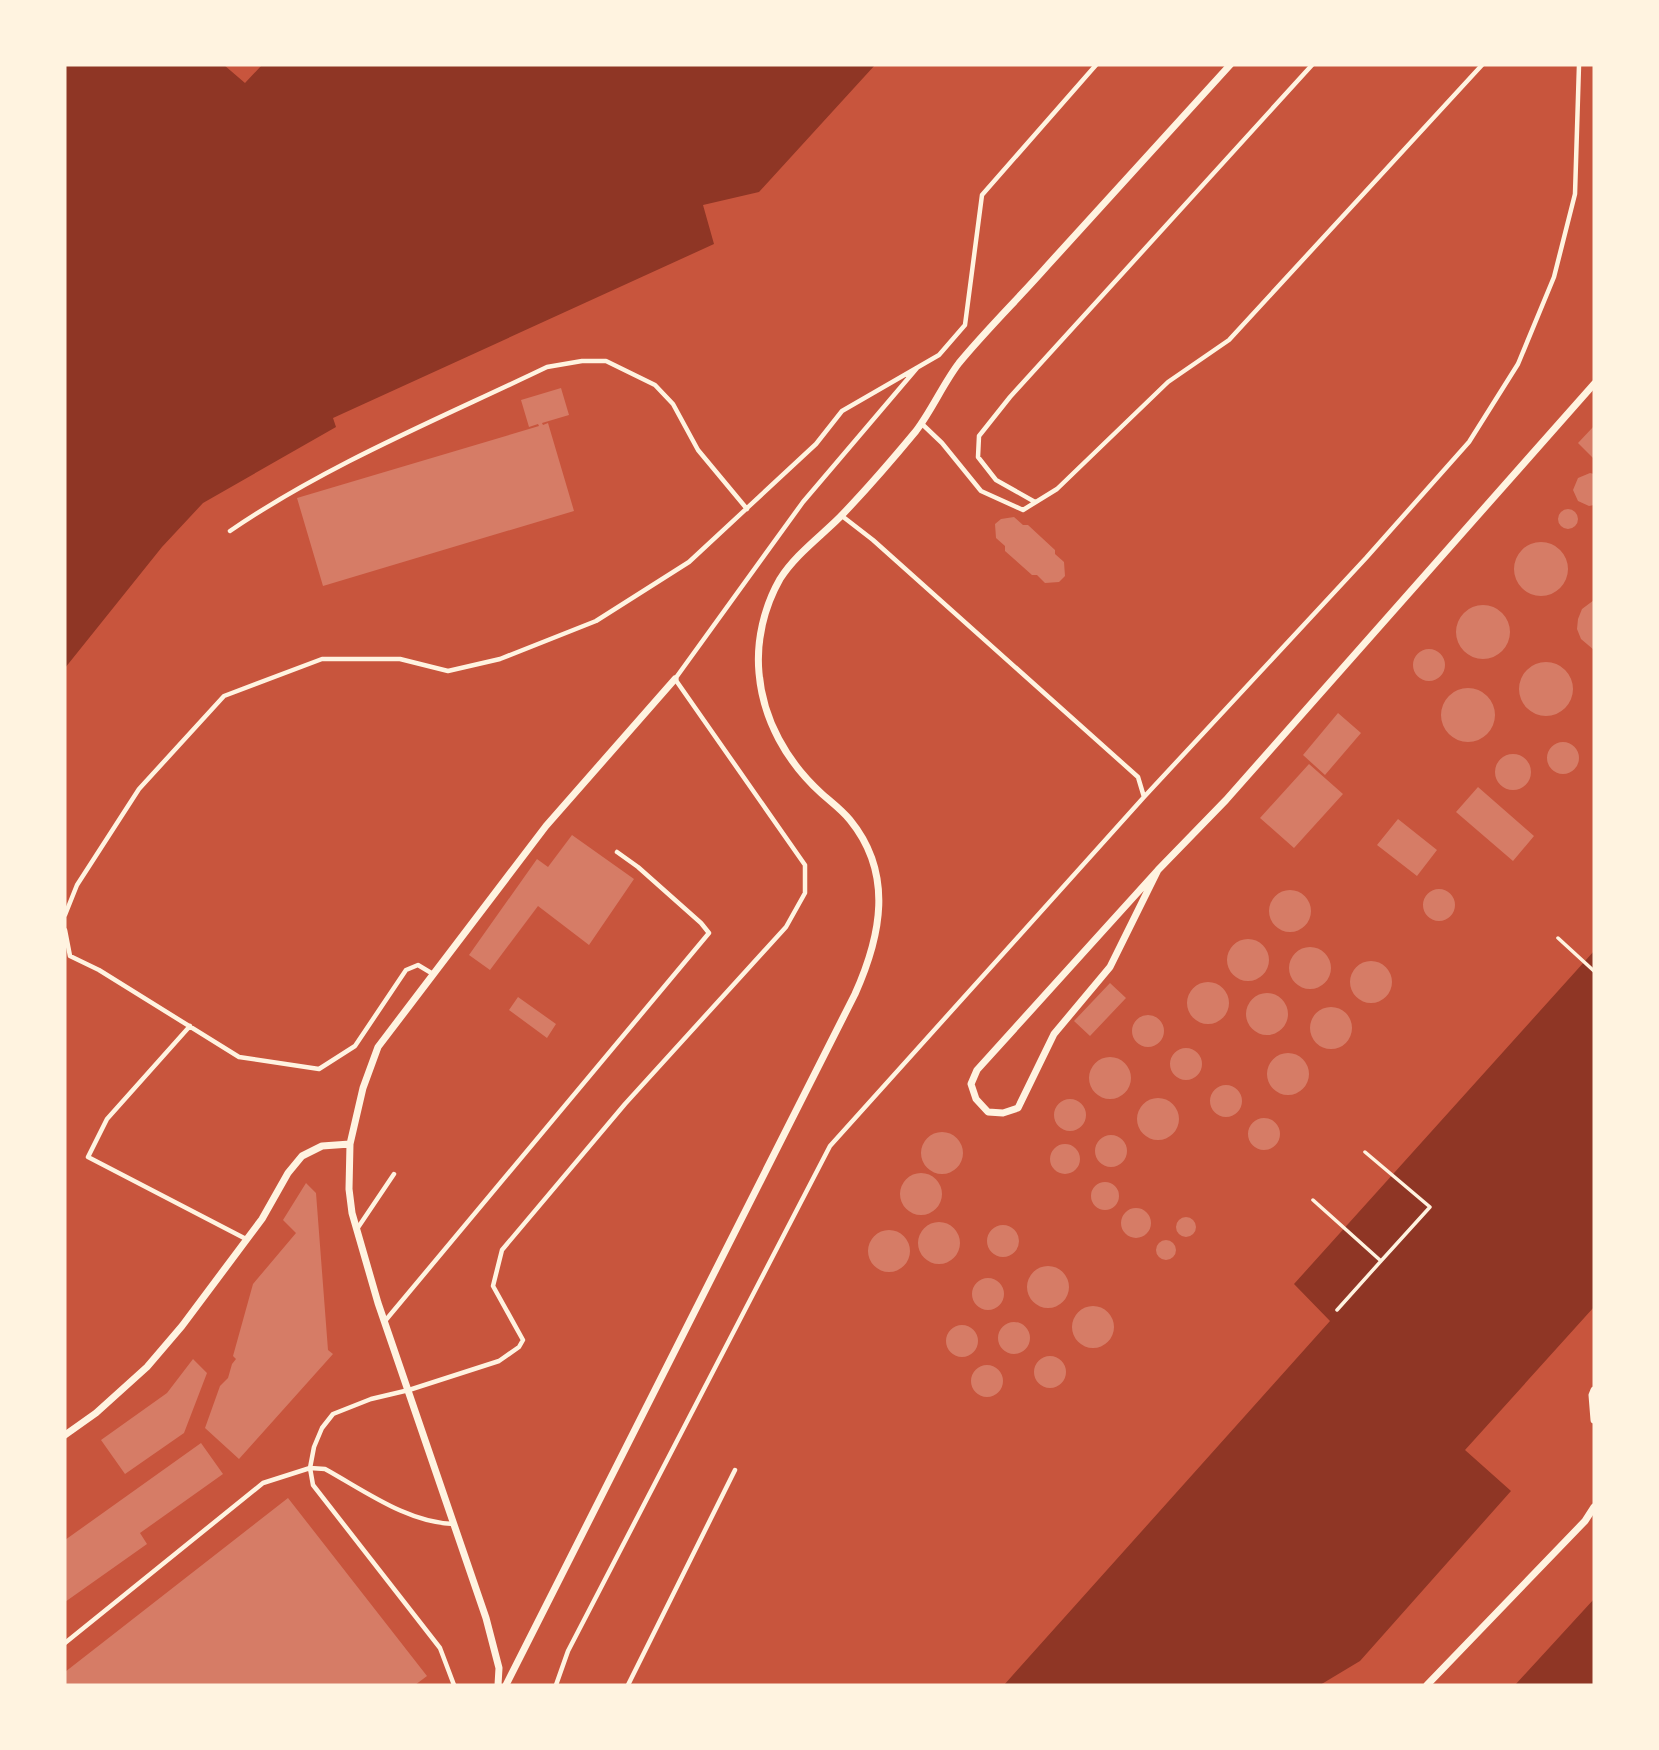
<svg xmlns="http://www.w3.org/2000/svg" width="1659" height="1750" viewBox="0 0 1659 1750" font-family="Mulish,sans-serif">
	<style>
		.water { fill: #8f3625 }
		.building { fill: #d67c66 }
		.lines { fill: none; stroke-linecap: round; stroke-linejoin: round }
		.path { stroke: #fff3e0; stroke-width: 3.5 }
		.service { stroke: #fff3e0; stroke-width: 4.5 }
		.minor { stroke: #fff3e0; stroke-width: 7 }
	</style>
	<rect width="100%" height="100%" fill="#c8553d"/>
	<path class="water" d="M65,65H224L245,83L262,65H875L759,192L703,205L714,244L333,418L336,427L203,503L162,547L65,668Z
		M1594,951V1307L1465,1450L1511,1491L1360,1661L1320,1685H1004L1330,1321L1294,1284Z
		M1594,1599V1685H1515Z"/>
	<path class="building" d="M561,388L569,415L542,423L543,425L548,423L574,511L323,586L297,498L539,426L538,424L529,427L521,400Z
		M1594,426V459L1578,443Z
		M1590,473L1594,474V505L1589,506L1578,501L1573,490L1578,478Z
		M1558 519a10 10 0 1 1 20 0a10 10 0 1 1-20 0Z
		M1014,517L1023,525H1028L1055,550V554L1064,562L1065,576L1059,582L1045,583L1037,575H1032L1005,551V546L996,538L995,524L1001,519Z
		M1514 569a27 27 0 1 1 54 0a27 27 0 1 1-54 0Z
		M1594,600V650L1581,639L1577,629L1578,619L1582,609Z
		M1456 632a27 27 0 1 1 54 0a27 27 0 1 1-54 0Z
		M1413 665a16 16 0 1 1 32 0a16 16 0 1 1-32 0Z
		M1519 689a27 27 0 1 1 54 0a27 27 0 1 1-54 0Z
		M1441 715a27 27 0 1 1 54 0a27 27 0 1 1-54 0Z
		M1338,713L1361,733L1325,775L1303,755Z
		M1547 758a16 16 0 1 1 32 0a16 16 0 1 1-32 0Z
		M1495 772a18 18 0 1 1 36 0a18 18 0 1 1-36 0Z
		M1309,764L1343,794L1294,848L1260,818Z
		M1478,787L1534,836L1513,861L1456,812Z
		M1398,819L1437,850L1417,876L1377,845Z
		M572,835L634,879L589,945L538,906L490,970L469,955L537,859L548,867Z
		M1423 905a16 16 0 1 1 32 0a16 16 0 1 1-32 0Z
		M1269 911a21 21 0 1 1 42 0a21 21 0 1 1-42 0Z
		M1227 960a21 21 0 1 1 42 0a21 21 0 1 1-42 0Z
		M1289 968a21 21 0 1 1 42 0a21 21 0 1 1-42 0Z
		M1350 982a21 21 0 1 1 42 0a21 21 0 1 1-42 0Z
		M1187 1003a21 21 0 1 1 42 0a21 21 0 1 1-42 0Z
		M1110,983L1126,998L1090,1036L1074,1021Z
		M1246 1014a21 21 0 1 1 42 0a21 21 0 1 1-42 0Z
		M518,997L556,1024L547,1038L509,1010Z
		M1310 1028a21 21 0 1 1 42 0a21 21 0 1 1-42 0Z
		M1132 1031a16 16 0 1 1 32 0a16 16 0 1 1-32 0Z
		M1170 1064a16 16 0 1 1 32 0a16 16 0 1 1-32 0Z
		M1267 1074a21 21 0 1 1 42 0a21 21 0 1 1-42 0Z
		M1089 1078a21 21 0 1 1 42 0a21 21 0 1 1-42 0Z
		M1210 1101a16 16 0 1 1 32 0a16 16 0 1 1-32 0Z
		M1137 1119a21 21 0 1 1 42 0a21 21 0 1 1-42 0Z
		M1054 1115a16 16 0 1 1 32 0a16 16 0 1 1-32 0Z
		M1248 1134a16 16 0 1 1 32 0a16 16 0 1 1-32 0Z
		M921 1153a21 21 0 1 1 42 0a21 21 0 1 1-42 0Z
		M1095 1151a16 16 0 1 1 32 0a16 16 0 1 1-32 0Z
		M1050 1159a15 15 0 1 1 30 0a15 15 0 1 1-30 0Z
		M900 1194a21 21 0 1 1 42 0a21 21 0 1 1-42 0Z
		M1091 1196a14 14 0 1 1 28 0a14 14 0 1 1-28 0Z
		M306,1183L316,1193L328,1350L333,1354L239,1459L205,1428L220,1386L228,1378L232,1364L236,1359L233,1356L253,1284L296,1233L283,1220Z
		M1121 1223a15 15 0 1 1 30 0a15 15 0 1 1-30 0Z
		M1176 1227a10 10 0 1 1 20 0a10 10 0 1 1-20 0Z
		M918 1243a21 21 0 1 1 42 0a21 21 0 1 1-42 0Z
		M987 1241a16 16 0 1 1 32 0a16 16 0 1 1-32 0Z
		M868 1251a21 21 0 1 1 42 0a21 21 0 1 1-42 0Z
		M1156 1250a10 10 0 1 1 20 0a10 10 0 1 1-20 0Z
		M1027 1287a21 21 0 1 1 42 0a21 21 0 1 1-42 0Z
		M972 1294a16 16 0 1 1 32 0a16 16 0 1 1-32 0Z
		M1072 1327a21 21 0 1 1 42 0a21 21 0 1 1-42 0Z
		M998 1338a16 16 0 1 1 32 0a16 16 0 1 1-32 0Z
		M946 1341a16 16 0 1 1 32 0a16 16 0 1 1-32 0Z
		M1034 1372a16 16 0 1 1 32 0a16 16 0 1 1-32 0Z
		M193,1359L207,1373L184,1433L125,1474L101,1440L167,1393Z
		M971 1381a16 16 0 1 1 32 0a16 16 0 1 1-32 0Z
		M201,1443L223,1474L140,1533L147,1544L65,1602V1540Z
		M288,1498L427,1676L415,1685H65V1672Z"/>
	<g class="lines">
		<path class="path" d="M1558,938L1594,971
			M1313,1200L1381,1261L1430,1207L1365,1152
			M1337,1310L1381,1261"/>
		<path class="service" d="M921,423L942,443L981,491L1023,510L1057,489L1168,382L1229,340L1482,65
			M1035,502L996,480L978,457L979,436L1010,397L1312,65
			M842,516L873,540L1138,777L1144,797L1366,558L1469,442L1518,364L1554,277L1575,194L1579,65
			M230,531C328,464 441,418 547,367L582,361H606L655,385L673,404L698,450L747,509
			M65,915L77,885L139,789L224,696L322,659H400L448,671L500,659L596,621L689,562L816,444L842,411L939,355L965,325L982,195L1096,65
			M65,930L70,956L99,970L239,1057L319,1069L355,1046L406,970L418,965L433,974
			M190,1026L107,1119L88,1157L246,1239
			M357,1229L394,1174
			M385,1321L709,933L701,923L638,867L617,852
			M454,1524C408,1523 365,1491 325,1469L310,1468L314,1447L322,1428L333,1414L371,1399L409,1390L499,1361L519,1347L523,1340L493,1286L502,1250L625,1104L786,927L805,893V865L675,679L803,502L917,368
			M65,1643L263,1483L310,1468L313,1485L440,1648L454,1685
			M556,1685L568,1651L830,1146L1144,797
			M628,1685L735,1470"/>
		<path class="minor" d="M1158,870L1110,967L1054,1034L1018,1108L1003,1113L988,1112L976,1099L971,1084L977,1070L1158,870L1226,800L1594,384
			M1594,1390L1592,1395L1594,1420
			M65,1435L96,1413L147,1367L182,1326L262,1219L288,1173L302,1156L322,1146L350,1144
			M498,1685L499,1668L486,1618L378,1303L352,1213L349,1189L350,1144L363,1088L378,1047L546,826L675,679
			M506,1685L855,994C881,936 894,874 850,820C842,810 831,802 821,793C787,762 763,720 759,673C756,641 764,607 780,579C795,555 820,537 840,517C866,490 892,460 916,431C932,410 943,384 959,363C987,329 1019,298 1048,265C1109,198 1169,132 1230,65
			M1427,1685L1585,1521L1594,1507"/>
	</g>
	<rect width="1659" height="1750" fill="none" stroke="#fff3e0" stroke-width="133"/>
</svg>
